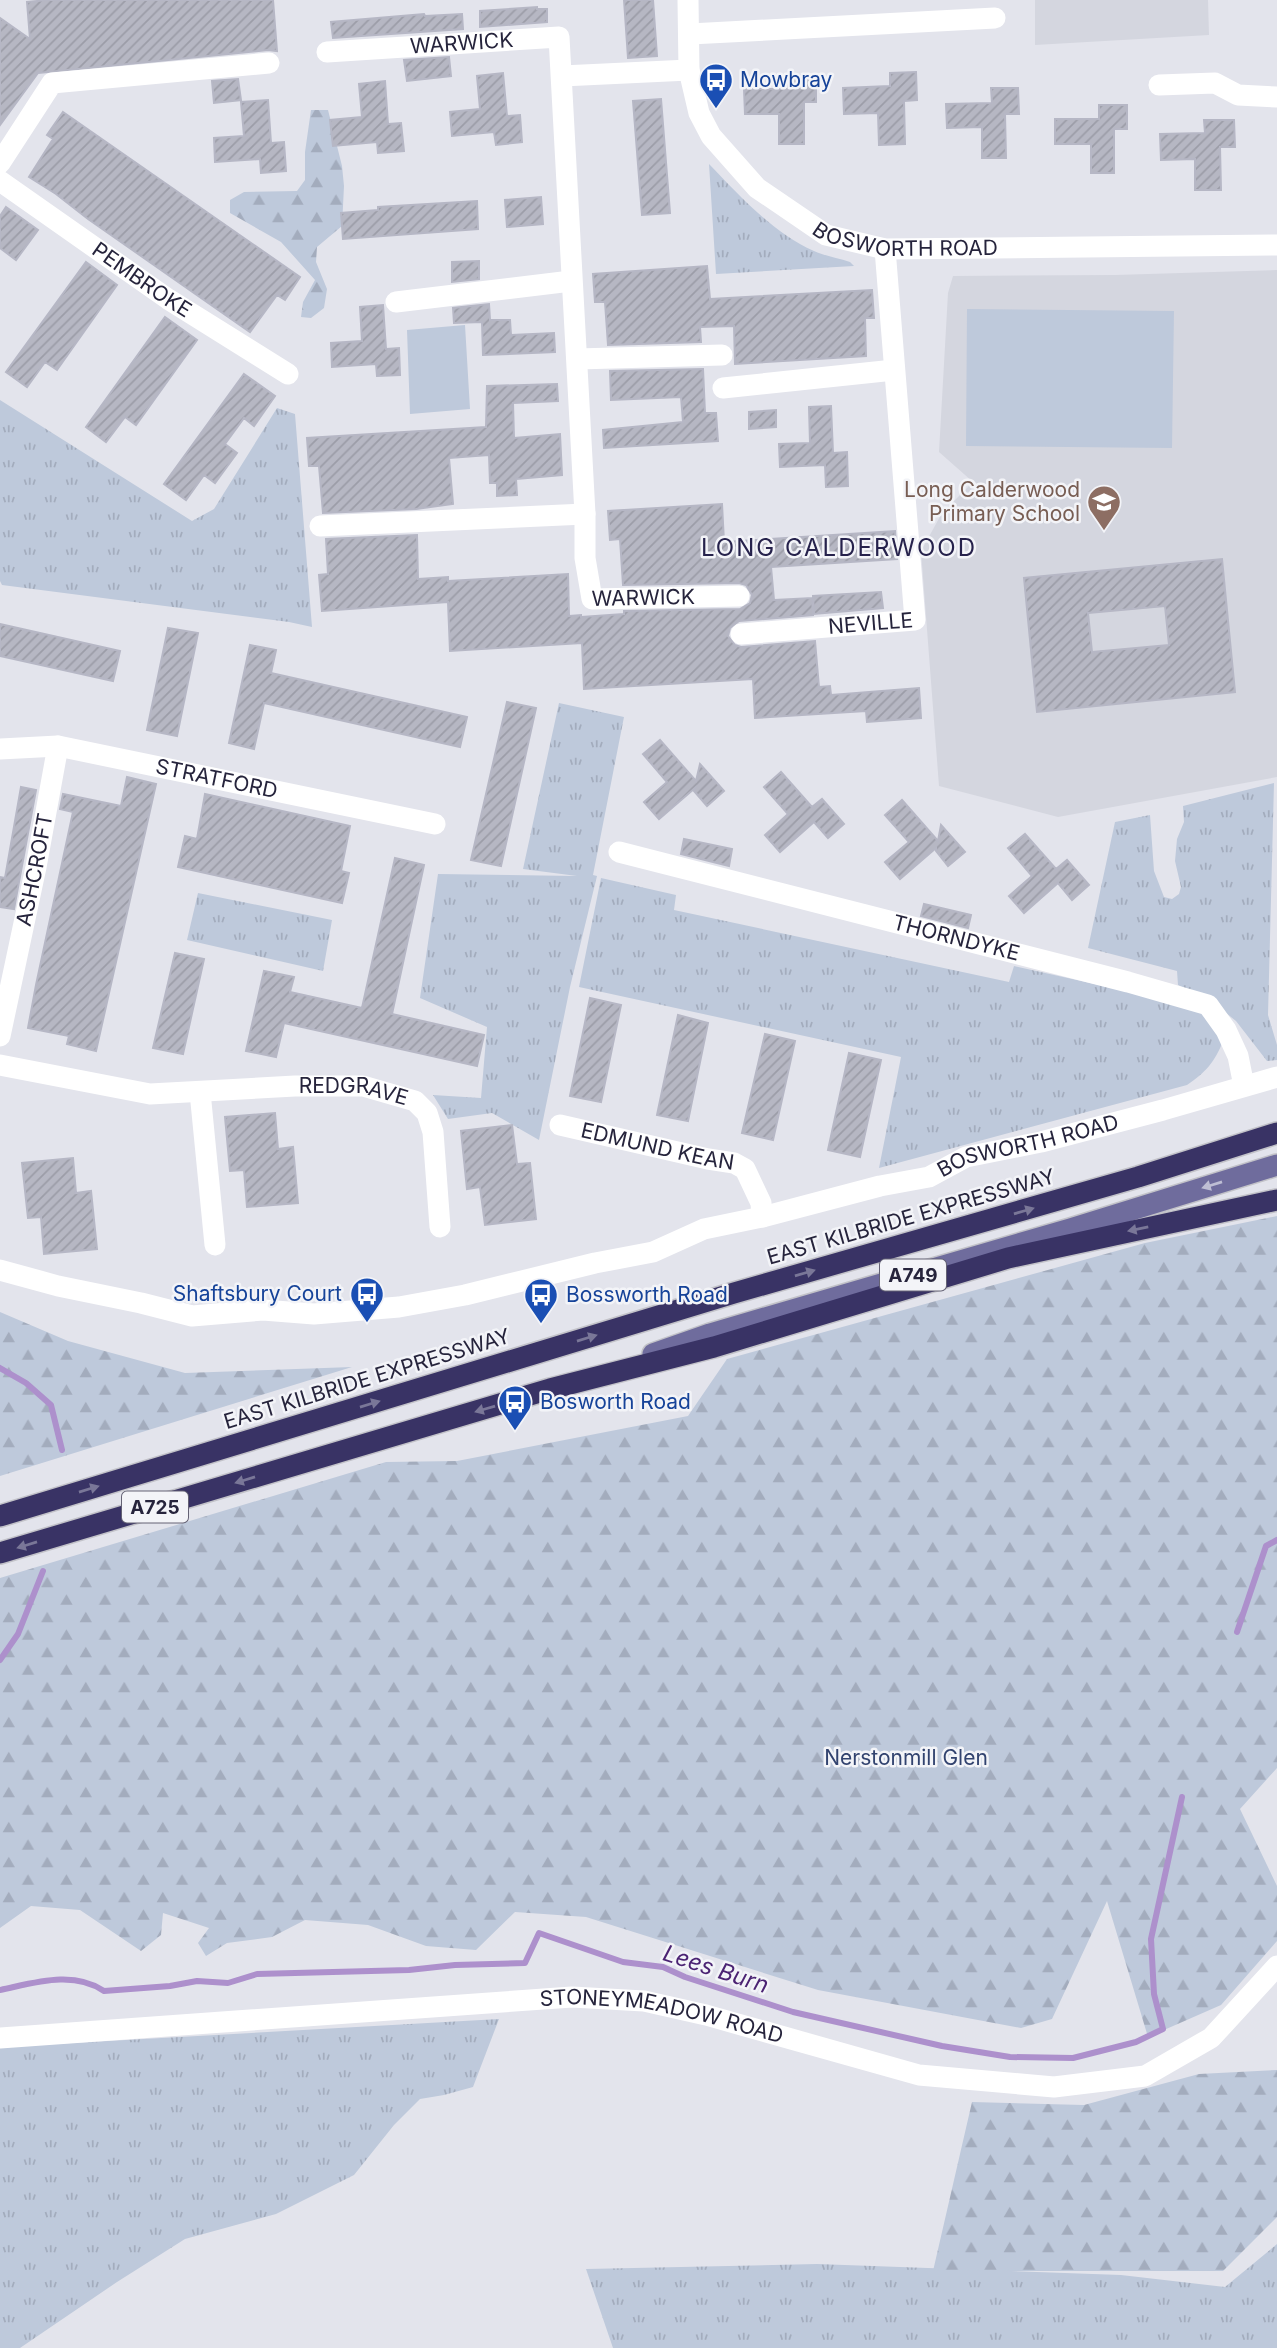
<svg xmlns="http://www.w3.org/2000/svg" width="1277" height="2348" viewBox="0 0 1277 2348" font-family="Inter,sans-serif">
	<style>
		.built { fill: #d4d6df }
		.grass { fill: url(#grass-tufts) }
		.forest { fill: url(#forest-firs) }
		.green { fill: #bec9db }
		.lines { fill: none; stroke-linecap: round; stroke-linejoin: round }
		.stream { stroke: #ad90cc; stroke-width: 6 }
		.building { fill: url(#building-hatch); stroke: #b6b7c5; stroke-width: 2; fill-rule: evenodd }
		.major-casing { stroke: #c2c2c8; stroke-width: 24 }
		.highway-casing { stroke: #c2c2c8; stroke-width: 24 }
		.minor { stroke: #fff; stroke-width: 21 }
		.major { stroke: #6f6c9d; stroke-width: 21 }
		.highway { stroke: #393365; stroke-width: 21 }
		.oneway { fill: #bebed4 }
		.oneway2 { fill: #7a7798 }
		.labels { text-anchor: middle; stroke-width: 5; stroke-linejoin: round; paint-order: stroke }
		.shield { fill: #f3f4f8; stroke: #646274; stroke-width: 2 }
		.shield-label { font-size: 19px; font-weight: bold; fill: #26243c }
		.street-label { font-size: 21px; fill: #26243c; stroke: #f3f4f8 }
		.transit-label { font-size: 21px; fill: #164399; stroke: #f3f4f8; text-anchor: start }
		.education-label { font-size: 21px; fill: #785e54; stroke: #f3f4f8; text-anchor: end }
		.park-label { font-size: 21px; fill: #32436f; stroke: #f3f4f8 }
		.water-label { font-size: 23px; font-style: italic; fill: #4b2373; stroke: #f3f4f8 }
		.quarter-label { font-size: 24px; letter-spacing: 2px; fill: #26224c; stroke: #f3f4f8 }
	</style>
	<defs>
		<pattern id="grass-tufts" width="24" height="20" patternUnits="userSpaceOnUse" patternTransform="scale(1.75)"><rect width="24" height="20" fill="#bec9db"/><path d="M3 7l-1-3M5 7V3M7 7l1-3M15 17l-1-3M17 17v-4M19 17l1-3" fill="none" stroke="#a3acbd"/></pattern>
		<pattern id="forest-firs" width="22" height="20" patternUnits="userSpaceOnUse" patternTransform="scale(1.75)"><rect width="22" height="20" fill="#bec9db"/><path d="M5 1l3.5 6h-7zM16 11l3.5 6h-7z" fill="#a3acbd"/></pattern>
		<pattern id="building-hatch" width="6" height="6" patternUnits="userSpaceOnUse" patternTransform="scale(1.75)"><rect width="6" height="6" fill="#b6b7c3"/><path d="M-1 1l2-2M0 6l6-6M5 7l2-2" fill="none" stroke="#9c9da8"/></pattern>
	</defs>
	<rect width="100%" height="100%" fill="#e3e4ec"/>
	<path class="built" d="M1035,0H1208L1209,35L1035,45Z
		M1277,270V777L1058,817L939,786L921,551L942,513L973,482L939,452L948,293L953,276L1115,275Z"/>
	<path class="grass" d="M709,164C740,196 772,232 814,251C825,256 838,258 850,262L854,266L716,274Z
		M0,400L192,521L214,509L277,408L295,414L312,627L289,622L2,585L0,581Z
		M559,703L624,717L593,875L597,876L570,987L539,1140L492,1113L448,1119L433,1095L481,1098L487,1027L420,998L438,874L577,876L523,869Z
		M1274,783L1268,1015L1277,1045V1060L1267,1061L1236,1021L1211,1001L1178,985L1177,971L1088,948L1115,822L1150,815L1154,871L1164,897L1172,899L1179,894L1181,887L1175,861L1177,839L1184,822L1183,806Z
		M601,878L676,895L674,910L1009,982L1014,966L1189,1005L1207,1017L1223,1041C1215,1062 1205,1073 1187,1085L879,1168L901,1057L579,987Z
		M198,893L332,920L323,971L187,940Z
		M499,2019L473,2087L444,2095L420,2099L394,2125L354,2175L276,2214L185,2239L117,2282L20,2348H0V2047Z
		M1277,2244V2348H613L586,2269L817,2264L1121,2275L1225,2287Z"/>
	<path class="forest" d="M311,110H328L342,166L344,186L342,226L317,247L316,262L327,289L324,308L311,318L301,317L303,302L315,280L281,242L230,213V200L244,192L297,191L305,180V152Z
		M1277,1216V1768L1240,1809L1277,1886V1941L1221,2005L1148,2037L1107,1901L1052,2019L1021,2028L818,1990L586,1917L515,1912L476,1950L426,1946L368,1925L305,1920L272,1937L227,1943L206,1956L198,1943L209,1928L163,1913L161,1935L141,1951L80,1910L31,1906L0,1928V1578L386,1462L457,1461L688,1416L727,1359L1145,1243Z
		M0,1312L68,1341L185,1373L352,1367L0,1476Z
		M1277,2070V2217L1223,2271H933L972,2102L1084,2105L1199,2074Z"/>
	<path class="green" d="M967,309L1174,311L1172,448L966,446Z
		M465,325L470,409L410,414L407,330Z"/>
	<g class="lines">
		<path class="stream" d="M0,1368L26,1383L51,1405L62,1450
			M1237,1632L1266,1546L1277,1540
			M0,1660L18,1634L43,1571
			M0,1990C34,1983 73,1970 104,1991L170,1986L197,1981L228,1983L257,1974L409,1970L455,1965L525,1963L539,1933L623,1962L663,1967L685,1977L793,2012L942,2046L1010,2057L1073,2058L1136,2042L1163,2029L1154,1994L1151,1939L1182,1797"/>
	</g>
	<path class="building" d="M47,0H273L277,51L268,50L38,73L0,125V18L30,39L27,2Z
		M624,0H653L657,56L628,58Z
		M537,7V9H547V22L480,27V11Z
		M424,14L425,16L462,14L463,29L333,38L331,22Z
		M449,57L451,76L407,81L404,60Z
		M916,72L917,100L904,101L905,144L879,145L878,113L844,114L843,88L890,86V73Z
		M503,73L507,116L520,115L522,142L496,145L494,132L452,136L450,112L480,109L477,76Z
		M816,75V102H804V144H779V114H745L744,89H788V76Z
		M238,79L241,100L214,103L212,81Z
		M385,81L388,124L401,123L404,151L378,153L377,142L333,146L330,120L362,117L359,84Z
		M991,88H1018L1019,114H1005L1006,158H982V127L947,128L946,104L992,103Z
		M661,99L670,213L642,215L633,101Z
		M268,100L271,143L284,142L286,171L261,173L260,159L215,162L214,138L244,136L241,102Z
		M1099,105H1127V129H1114V173H1091V144H1055V119H1099Z
		M63,112L300,277L285,300L277,295L250,332L88,219L56,194L29,177L53,139L47,135Z
		M1204,120H1234L1235,147H1220L1221,190H1195V159L1161,160L1160,134L1205,133Z
		M541,197L543,224L507,227L505,200Z
		M477,201L478,229L343,239L341,213L378,210V207Z
		M6,207L38,230L16,260L0,248V216Z
		M479,261V279L452,282V262Z
		M86,262L117,285L57,370L45,362L27,387L6,372Z
		M707,266L710,299L872,290L874,318H865L866,356L735,364L734,326L700,327L701,342L608,345L605,302H595L593,274Z
		M489,304L490,320H510L511,335L554,333L555,352L483,355L482,322L454,323L453,308Z
		M383,305L386,349L399,348L400,375L377,376L376,364L332,367L331,343L362,341L360,307Z
		M165,317L197,340L136,425L125,417L106,442L86,427Z
		M703,369L705,413H716L718,441L604,448L603,430L683,422L681,397L611,400L610,371Z
		M244,374L275,396L254,426L244,418L225,444L237,453L215,483L204,475L186,500L164,484Z
		M557,384L558,401L513,403L514,438L560,434L562,475L516,479L517,495L497,496V483H490L489,455L449,458L453,504L416,509L323,513L319,466H309L307,438L486,427L487,386Z
		M831,406L833,453L847,452L848,486L826,487L825,465L780,467L779,444L810,443L809,407Z
		M776,410V427L749,429V412Z
		M722,504L724,542L895,531L897,559L771,567L774,600L812,598L813,615L739,621L730,628L728,636L735,645L741,647L815,641L819,687L830,686L831,695L919,688L921,718L867,722L866,711L755,718L753,679L584,689L582,643L450,651L448,602L322,611L319,575L328,574L326,539L417,535L418,579L448,577V581L568,574L569,616L581,615V617L624,614V611L740,609L750,603L752,595L746,585L739,583L623,585L620,539L610,540L608,511Z
		M1222,559L1235,692L1037,712L1024,578ZM1165,606L1169,645L1092,652L1088,613Z
		M881,592L883,608L814,614L813,596Z
		M0,624L120,651L113,681L0,656Z
		M168,628L198,633L177,736L147,730Z
		M250,645L276,650L271,673L467,717L460,747L264,703L254,749L229,743Z
		M507,702L536,708L501,866L471,860Z
		M660,740L696,781L700,764L724,791L707,806L694,791L695,788L659,819L644,802L667,782L643,754Z
		M781,772L812,807L822,799L844,824L828,838L814,822L780,852L765,835L788,814L764,787Z
		M127,777L156,784L96,1051L67,1044L69,1036L28,1028L36,985L73,812L60,809L63,794L121,806Z
		M21,787L36,790L14,909L0,907V877L5,878Z
		M205,794L350,826L341,871L349,873L342,903L178,867L185,836L197,839Z
		M902,800L938,841L941,825L965,852L948,866L936,851V848L900,879L885,862L909,842L885,815Z
		M1025,834L1056,869L1067,860L1089,885L1072,900L1058,883L1024,913L1009,896L1032,876L1008,848Z
		M684,839L732,849L729,866L681,854Z
		M395,858L424,865L392,1014L484,1035L477,1066L284,1023L276,1057L246,1051L264,971L294,977L290,992L362,1008Z
		M924,904L971,915L968,928L921,916Z
		M175,953L204,959L183,1054L153,1048Z
		M590,998L621,1005L601,1102L570,1096Z
		M678,1015L708,1023L688,1121L657,1115Z
		M765,1034L795,1041L773,1140L742,1133Z
		M849,1053L881,1060L860,1157L828,1150Z
		M275,1113L278,1149L293,1147L298,1203L247,1207L244,1170L230,1171L225,1117Z
		M512,1125L517,1164L530,1163L536,1219L485,1225L480,1187L467,1189L461,1131Z
		M73,1158L76,1193L91,1191L97,1249L44,1254L41,1217L28,1218L22,1163Z"/>
	<g class="lines">
		<g class="major-casing">
			<path id="major" d="M653,1354L710,1334L1070,1229L1277,1165"/>
		</g>
		<g class="highway-casing">
			<path id="highway" d="M0,1516L734,1293L1138,1177L1277,1133
				M0,1553L550,1389L714,1347L1008,1258L1277,1200"/>
		</g>
		<g class="minor">
			<path id="s1" d="M688,0L689,70L699,113L711,136L757,188L826,235L885,249L1277,245"/>
			<path d="M690,34L995,18"/>
			<path id="s2" d="M327,52L559,37L585,514V558L592,599L739,596"/>
			<path d="M562,76L689,70"/>
			<path d="M1159,85L1215,83L1238,95L1277,97"/>
			<path d="M0,163L52,83L269,63"/>
			<path id="s3" d="M0,181L168,299L288,374"/>
			<path d="M396,302L571,281"/>
			<path d="M577,359L722,355"/>
			<path d="M723,388L894,370"/>
			<path d="M320,526L585,514"/>
			<path id="s4" d="M741,634L915,620L885,249"/>
			<path id="s5" d="M0,749L58,746L435,824"/>
			<path id="s6" d="M619,852L1128,982L1208,1005L1226,1030L1238,1056L1244,1086"/>
			<path id="s7" d="M0,1036L36,867L58,746"/>
			<path id="s8" d="M0,1065L150,1094L295,1086H363L415,1101L427,1113L433,1132L440,1227"/>
			<path d="M200,1092L215,1245"/>
			<path id="s9" d="M560,1125L708,1159L734,1163L745,1169L761,1203L762,1217"/>
			<path id="s10" d="M0,1270L58,1286L141,1303L192,1316L263,1310L314,1314L399,1307L465,1295L595,1263L653,1252L704,1229L762,1217L880,1186L929,1177L966,1157L1041,1142L1163,1110L1277,1077"/>
			<path id="s11" d="M0,2038L572,1997L644,2001L706,2015L919,2075L1054,2087L1145,2076L1211,2038L1277,1966"/>
		</g>
		<use href="#major" class="major"/>
		<use href="#highway" class="highway"/>
	</g>
	<defs><path id="oneway-solid" d="M-6-.8H1V-3.2L6.5 0L1 3.2V.8H-6Z" transform="scale(1.75)"/></defs>
	<use class="oneway" href="#oneway-solid" transform="translate(1212 1185) rotate(163)"/>
	<g class="oneway2">
		<use href="#oneway-solid" transform="translate(1024 1211) rotate(-16)"/>
		<use href="#oneway-solid" transform="translate(1138 1229) rotate(168)"/>
		<use href="#oneway-solid" transform="translate(805 1273) rotate(-16)"/>
		<use href="#oneway-solid" transform="translate(587 1338) rotate(-17)"/>
		<use href="#oneway-solid" transform="translate(370 1404) rotate(-17)"/>
		<use href="#oneway-solid" transform="translate(485 1409) rotate(164)"/>
		<use href="#oneway-solid" transform="translate(245 1480) rotate(163)"/>
		<use href="#oneway-solid" transform="translate(89 1489) rotate(-17)"/>
		<use href="#oneway-solid" transform="translate(27 1545) rotate(163)"/>
	</g>
	<defs>
		<g id="bus-pin" transform="scale(1.75)"><path d="M0 17L-7.5 6A9.5 9.5 0 1 1 7.5 6Z" fill="#1a4fb4" stroke="#f3f4f8"/><path d="M-5-6H5V4H4V6H2V4H-2V6H-4V4H-5ZM-3.5-4V0h7V-4ZM-3.5 1.2v1.5H-2V1.2ZM2 1.2v1.5H3.5V1.2Z" fill="#fff"/></g>
		<g id="school-pin" transform="scale(1.75)"><path d="M0 17L-7.5 6A9.5 9.5 0 1 1 7.5 6Z" fill="#8d6e63" stroke="#f3f4f8"/><path d="M0-5L7-2L0 1L-7-2ZM-4 1L0 2.5L4 1V4Q0 6-4 4Z" fill="#fff"/></g>
	</defs>
	<g fill-rule="evenodd">
		<use href="#bus-pin" x="716" y="80"/>
		<use href="#school-pin" x="1104" y="502"/>
		<use href="#bus-pin" x="367" y="1294"/>
		<use href="#bus-pin" x="541" y="1295"/>
		<use href="#bus-pin" x="515" y="1402"/>
	</g>
	<g class="labels">
		<g class="shield">
			<rect x="880" y="1259.5" width="66" height="31" rx="5"/>
			<rect x="122" y="1491.5" width="66" height="31" rx="5"/>
		</g>
		<g class="shield-label">
			<text x="913" y="1282">A749</text>
			<text x="155" y="1514">A725</text>
		</g>
		<g class="street-label">
			<text dy="7" stroke="none"><textPath href="#s2" startOffset="135">WARWICK</textPath></text>
			<text dy="7" stroke="none"><textPath href="#s1" startOffset="373">BOSWORTH ROAD</textPath></text>
			<text dy="7" stroke="none"><textPath href="#s3" startOffset="173">PEMBROKE</textPath></text>
			<text dy="7" stroke="none"><textPath href="#s2" startOffset="847">WARWICK</textPath></text>
			<text dy="7" stroke="none"><textPath href="#s4" startOffset="130">NEVILLE</textPath></text>
			<text dy="7" stroke="none"><textPath href="#s5" startOffset="220">STRATFORD</textPath></text>
			<text dy="7" stroke="none"><textPath href="#s7" startOffset="170">ASHCROFT</textPath></text>
			<text dy="7" stroke="none"><textPath href="#s6" startOffset="348">THORNDYKE</textPath></text>
			<text dy="7" stroke="none"><textPath href="#s8" startOffset="357">REDGRAVE</textPath></text>
			<text dy="7" stroke="none"><textPath href="#s9" startOffset="100">EDMUND KEAN</textPath></text>
			<text dy="7" stroke="none"><textPath href="#s10" startOffset="1057">BOSWORTH ROAD</textPath></text>
			<text transform="translate(911 1217) rotate(-16)" y="7">EAST KILBRIDE EXPRESSWAY</text>
			<text transform="translate(367 1379) rotate(-17)" y="7">EAST KILBRIDE EXPRESSWAY</text>
			<text dy="7" stroke="none"><textPath href="#s11" startOffset="665">STONEYMEADOW ROAD</textPath></text>
		</g>
		<g class="transit-label">
			<text x="740" y="87">Mowbray</text>
			<text x="342" y="1301" text-anchor="end">Shaftsbury Court</text>
			<text x="566" y="1302">Bossworth Road</text>
			<text x="540" y="1409">Bosworth Road</text>
		</g>
		<g class="education-label">
			<text x="1080" y="497">Long Calderwood<tspan x="1080" dy="24">Primary School</tspan></text>
		</g>
		<g class="park-label">
			<text x="906" y="1765">Nerstonmill Glen</text>
		</g>
		<g class="water-label">
			<text transform="translate(716 1969) rotate(18)" y="8">Lees Burn</text>
		</g>
		<g class="quarter-label">
			<text x="839" y="556">LONG CALDERWOOD</text>
		</g>
	</g>
</svg>
